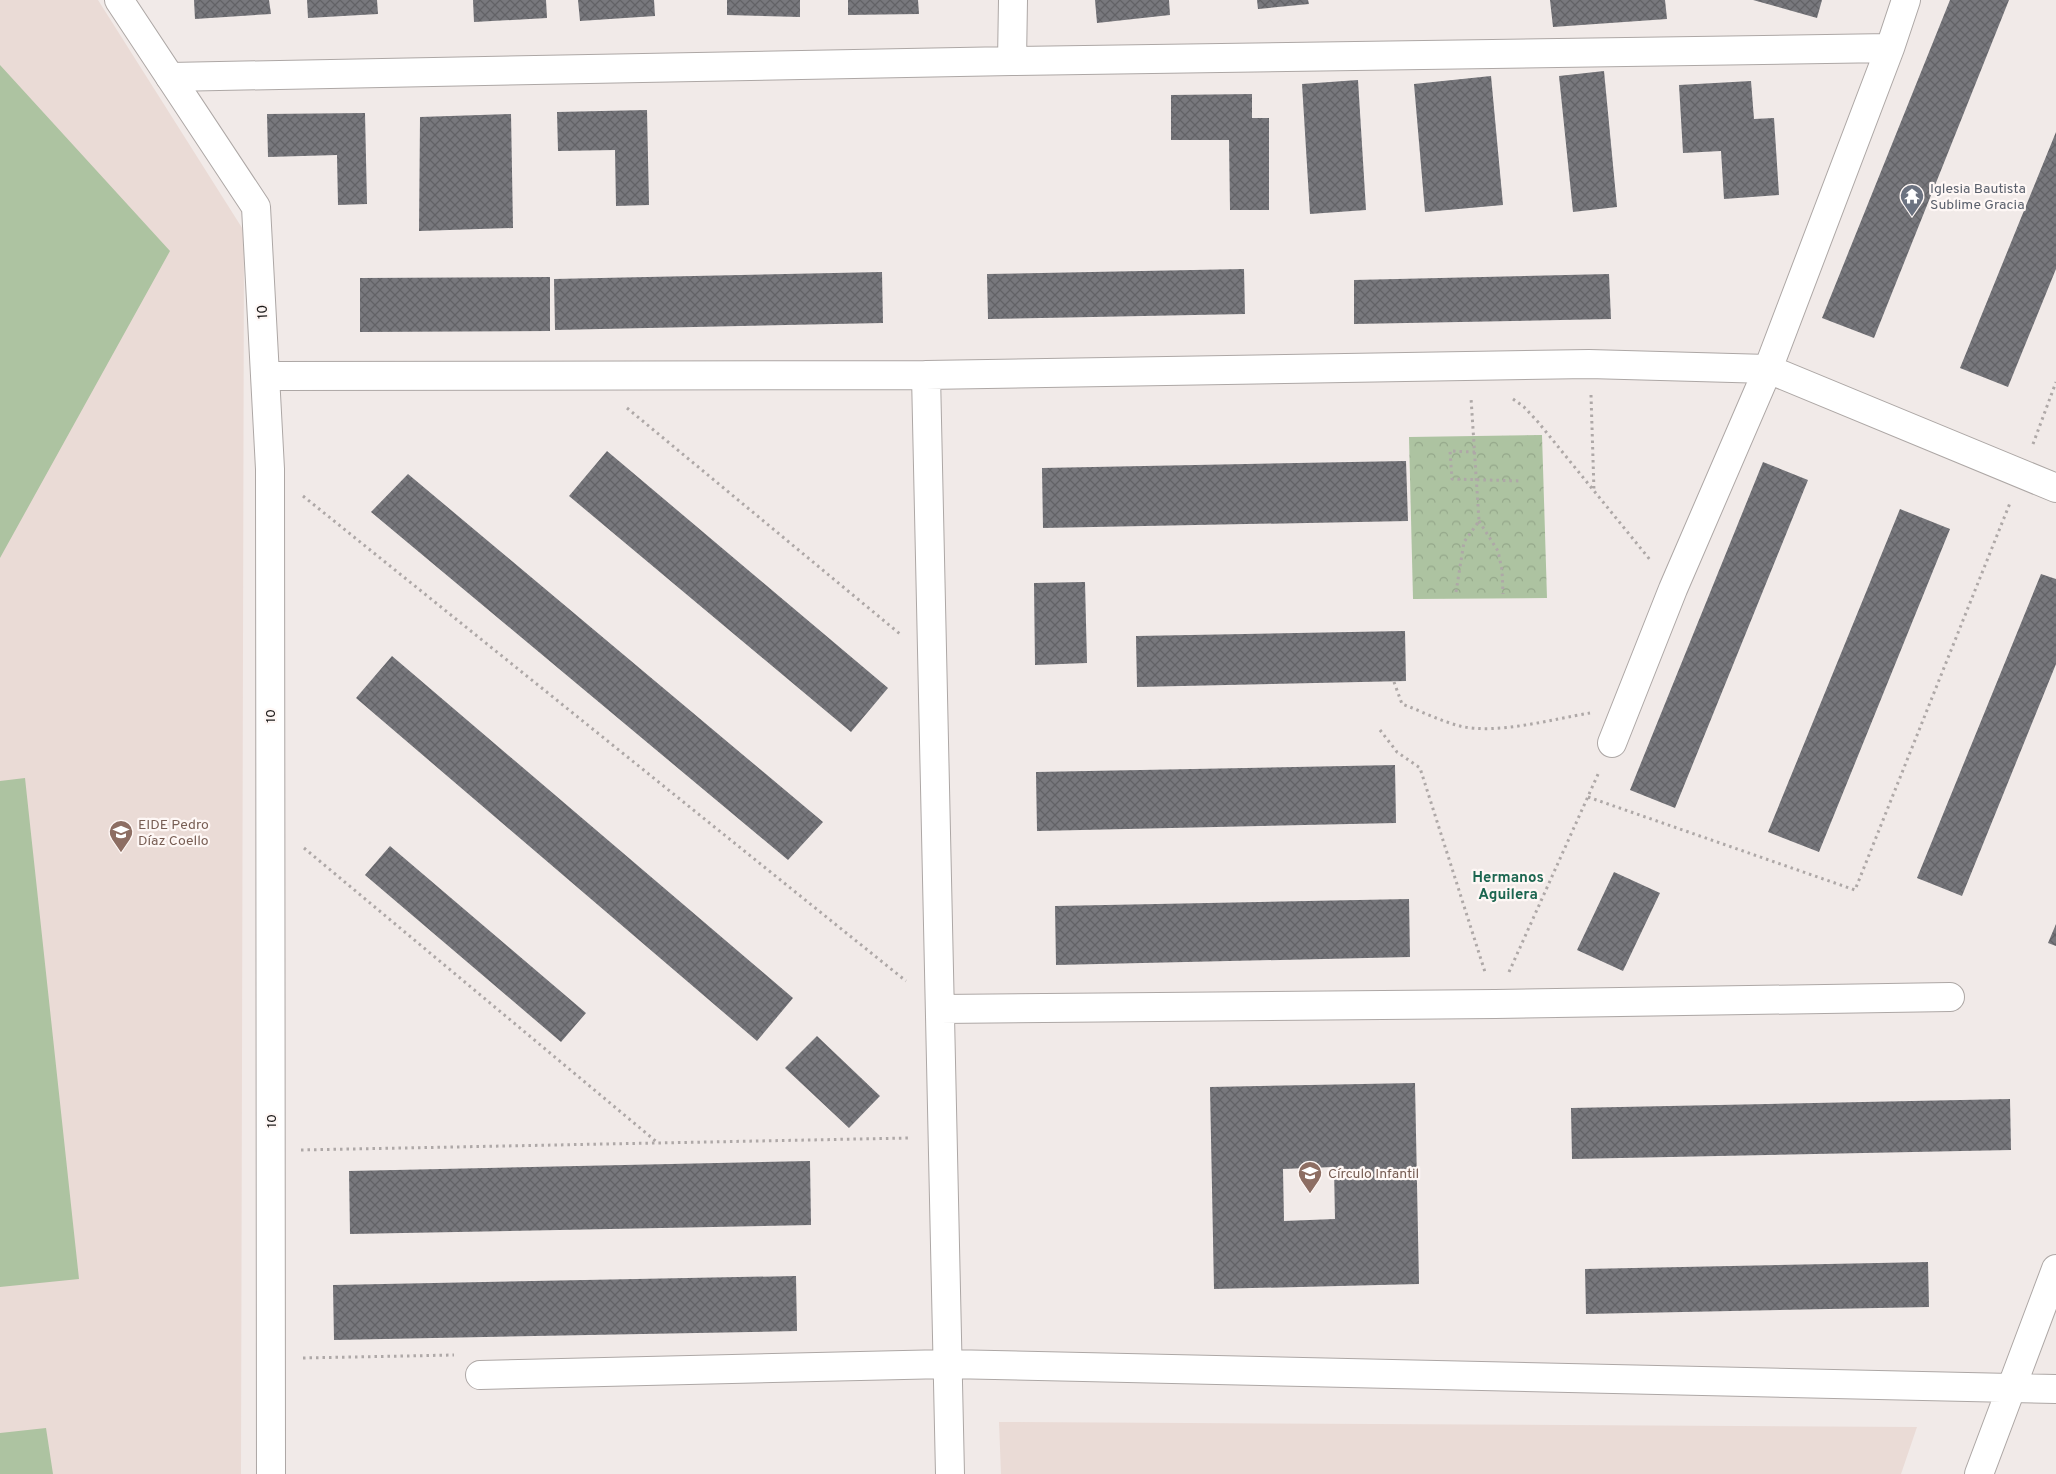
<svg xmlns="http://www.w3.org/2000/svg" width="2056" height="1474" viewBox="0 0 2056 1474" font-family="Overpass,sans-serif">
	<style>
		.built { fill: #eadbd6 }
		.forest { fill: url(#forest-crowns) }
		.garden { fill: #adc3a1 }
		.building { fill: url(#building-cross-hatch); fill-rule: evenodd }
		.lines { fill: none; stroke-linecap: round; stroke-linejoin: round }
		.minor-casing { stroke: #ada7a5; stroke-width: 30 }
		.tertiary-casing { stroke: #ada7a5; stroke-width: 30 }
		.path { stroke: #aea8a7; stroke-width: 3; stroke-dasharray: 2.5 4; stroke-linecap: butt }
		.minor { stroke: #fff; stroke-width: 28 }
		.tertiary { stroke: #fff; stroke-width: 28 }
		.labels { text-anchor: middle; stroke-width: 4.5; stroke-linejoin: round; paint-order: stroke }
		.worship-label { font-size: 14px; fill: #5b616d; stroke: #fef7f5; text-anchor: start }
		.street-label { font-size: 14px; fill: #1c1a19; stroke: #fef7f5 }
		.education-label { font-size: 14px; fill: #785e54; stroke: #fef7f5; text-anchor: start }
		.neighbourhood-label { font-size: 15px; font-weight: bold; fill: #1c6650; stroke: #fef7f5 }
	</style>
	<defs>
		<pattern id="forest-crowns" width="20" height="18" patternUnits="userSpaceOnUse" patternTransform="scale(1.25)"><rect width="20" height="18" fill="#adc3a1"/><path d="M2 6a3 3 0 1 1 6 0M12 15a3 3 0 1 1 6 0" fill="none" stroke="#94a78a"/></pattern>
		<pattern id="building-cross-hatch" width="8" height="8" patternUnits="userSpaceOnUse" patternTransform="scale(1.25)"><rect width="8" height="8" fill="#78787d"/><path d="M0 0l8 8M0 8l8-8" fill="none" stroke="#626266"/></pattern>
	</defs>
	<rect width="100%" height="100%" fill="#f1eae8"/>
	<path class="built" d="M0,0H98L244,231L241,1474H0Z
		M999,1422L1917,1427L1901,1474H1001Z"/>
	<path class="forest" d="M1542,435L1547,598L1413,599L1409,437Z"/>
	<path class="garden" d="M0,65L170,251L0,558Z
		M25,778L79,1279L0,1287V781Z
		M46,1428L53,1474H0V1433Z"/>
	<path class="building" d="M194,0H269L271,14L195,19Z
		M307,0H377L378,14L308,18Z
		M473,0H546L547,18L474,22Z
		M578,0H654L655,16L580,21Z
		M727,0H800V17L727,15Z
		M848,0H918L919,14L848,15Z
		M1095,0H1169L1170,15L1097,23Z
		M1257,0H1308L1309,4L1258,9Z
		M1550,0H1665L1667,19L1553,27Z
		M1753,0H1822L1817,18Z
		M1950,0H2009L1874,338L1822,318Z
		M1604,71L1617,207L1573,212L1559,76Z
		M1491,76L1503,205L1425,212L1414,84Z
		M1358,80L1366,210L1310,214L1302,84Z
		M1751,81L1754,119L1774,118L1779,195L1724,199L1721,151L1683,153L1679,85Z
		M1252,94V118H1269V210H1230L1229,140H1171V95Z
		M647,110L649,205L616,206L615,150L558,151L557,112Z
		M365,113L367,204L338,205L337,155L268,157L267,114Z
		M511,114L513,228L419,231L420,117Z
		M2056,132V269L2008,387L1960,368Z
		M1244,269L1245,314L988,319L987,274Z
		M882,272L883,323L555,330L554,279Z
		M1609,274L1611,319L1354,324V280Z
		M550,277V331L360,332V278Z
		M607,451L888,688L851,732L569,496Z
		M1406,461L1408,521L1043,528L1042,468Z
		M1763,462L1808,480L1675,808L1630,790Z
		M408,474L823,822L788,860L371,512Z
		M1900,509L1950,529L1819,852L1768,832Z
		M2041,574L2056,579V664L1962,896L1917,878Z
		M1085,582L1087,663L1035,665L1034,583Z
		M1405,631L1406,681L1137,687L1136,636Z
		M392,656L793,998L757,1041L356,698Z
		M1395,765L1396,823L1037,831L1036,772Z
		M390,846L586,1013L561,1042L365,875Z
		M1614,872L1660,893L1623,971L1577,950Z
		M1409,899L1410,957L1056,965L1055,906Z
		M2056,924V946L2048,943Z
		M817,1036L880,1096L849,1128L785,1068Z
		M1415,1083L1419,1284L1214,1289L1210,1087ZM1334,1167L1335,1219L1284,1221L1283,1169Z
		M2010,1099L2011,1150L1572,1159L1571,1108Z
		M810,1161L811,1225L350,1234L349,1171Z
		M1928,1262L1929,1307L1586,1314L1585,1269Z
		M796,1276L797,1331L334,1340L333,1285Z"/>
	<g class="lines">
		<g class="minor-casing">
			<path id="minor" d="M1012,61L1013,0
				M170,77L1012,61L1890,48
				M926,375L950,1474
				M266,376L926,375L1589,364L1768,369L2056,488
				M1612,743L1673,589L1768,369L1890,48L1906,0
				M940,1009L1495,1004L1950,997
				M480,1375L947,1364L2056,1389
				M1979,1474L2056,1269"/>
		</g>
		<g class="tertiary-casing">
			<path id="tertiary" d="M119,0L256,207L270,469L271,1474"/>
		</g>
		<path class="path" d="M1591,395L1594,491
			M1513,399L1524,407L1538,422L1651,561
			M627,408L900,634
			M2033,444L2056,382
			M1475,452L1450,451L1452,479L1521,481
			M303,496L906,981
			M1479,521L1498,551L1502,570L1503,594
			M1456,592L1464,542L1479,521L1471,398
			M1394,682L1402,704C1421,711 1440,721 1460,726C1496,735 1553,719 1590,713
			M1380,730L1397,752L1420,768L1485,972
			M1588,797L1855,890L2010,503
			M304,848L658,1143
			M1509,972L1599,772
			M301,1150L910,1138
			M303,1358L454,1355"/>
		<use href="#minor" class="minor"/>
		<use href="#tertiary" class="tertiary"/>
	</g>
	<defs>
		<g id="temple-pin" transform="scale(1.25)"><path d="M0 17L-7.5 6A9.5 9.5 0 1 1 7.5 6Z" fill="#6b7280" stroke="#fef7f5"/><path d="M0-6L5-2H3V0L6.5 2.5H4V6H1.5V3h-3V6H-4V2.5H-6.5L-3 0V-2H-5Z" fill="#fff"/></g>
		<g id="school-pin" transform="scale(1.25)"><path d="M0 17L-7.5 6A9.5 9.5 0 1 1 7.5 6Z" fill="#8d6e63" stroke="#fef7f5"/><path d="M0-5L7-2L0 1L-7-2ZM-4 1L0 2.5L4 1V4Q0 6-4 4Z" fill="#fff"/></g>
	</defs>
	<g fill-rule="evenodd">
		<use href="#temple-pin" x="1912" y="196"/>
		<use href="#school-pin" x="121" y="832"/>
		<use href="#school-pin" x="1310" y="1173"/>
	</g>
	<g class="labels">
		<g class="worship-label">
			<text x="1930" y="193">Iglesia Bautista<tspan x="1930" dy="16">Sublime Gracia</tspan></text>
		</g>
		<g class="street-label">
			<text transform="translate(262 312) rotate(-93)" y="5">10</text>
			<text transform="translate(270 716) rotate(-90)" y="5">10</text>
			<text transform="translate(271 1121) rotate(-90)" y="5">10</text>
		</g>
		<g class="education-label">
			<text x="138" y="829">EIDE Pedro<tspan x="138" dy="16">Díaz Coello</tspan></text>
			<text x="1328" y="1178">Círculo Infantil</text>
		</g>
		<g class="neighbourhood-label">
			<text x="1508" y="882">Hermanos<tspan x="1508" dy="17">Aguilera</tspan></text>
		</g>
	</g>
</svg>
